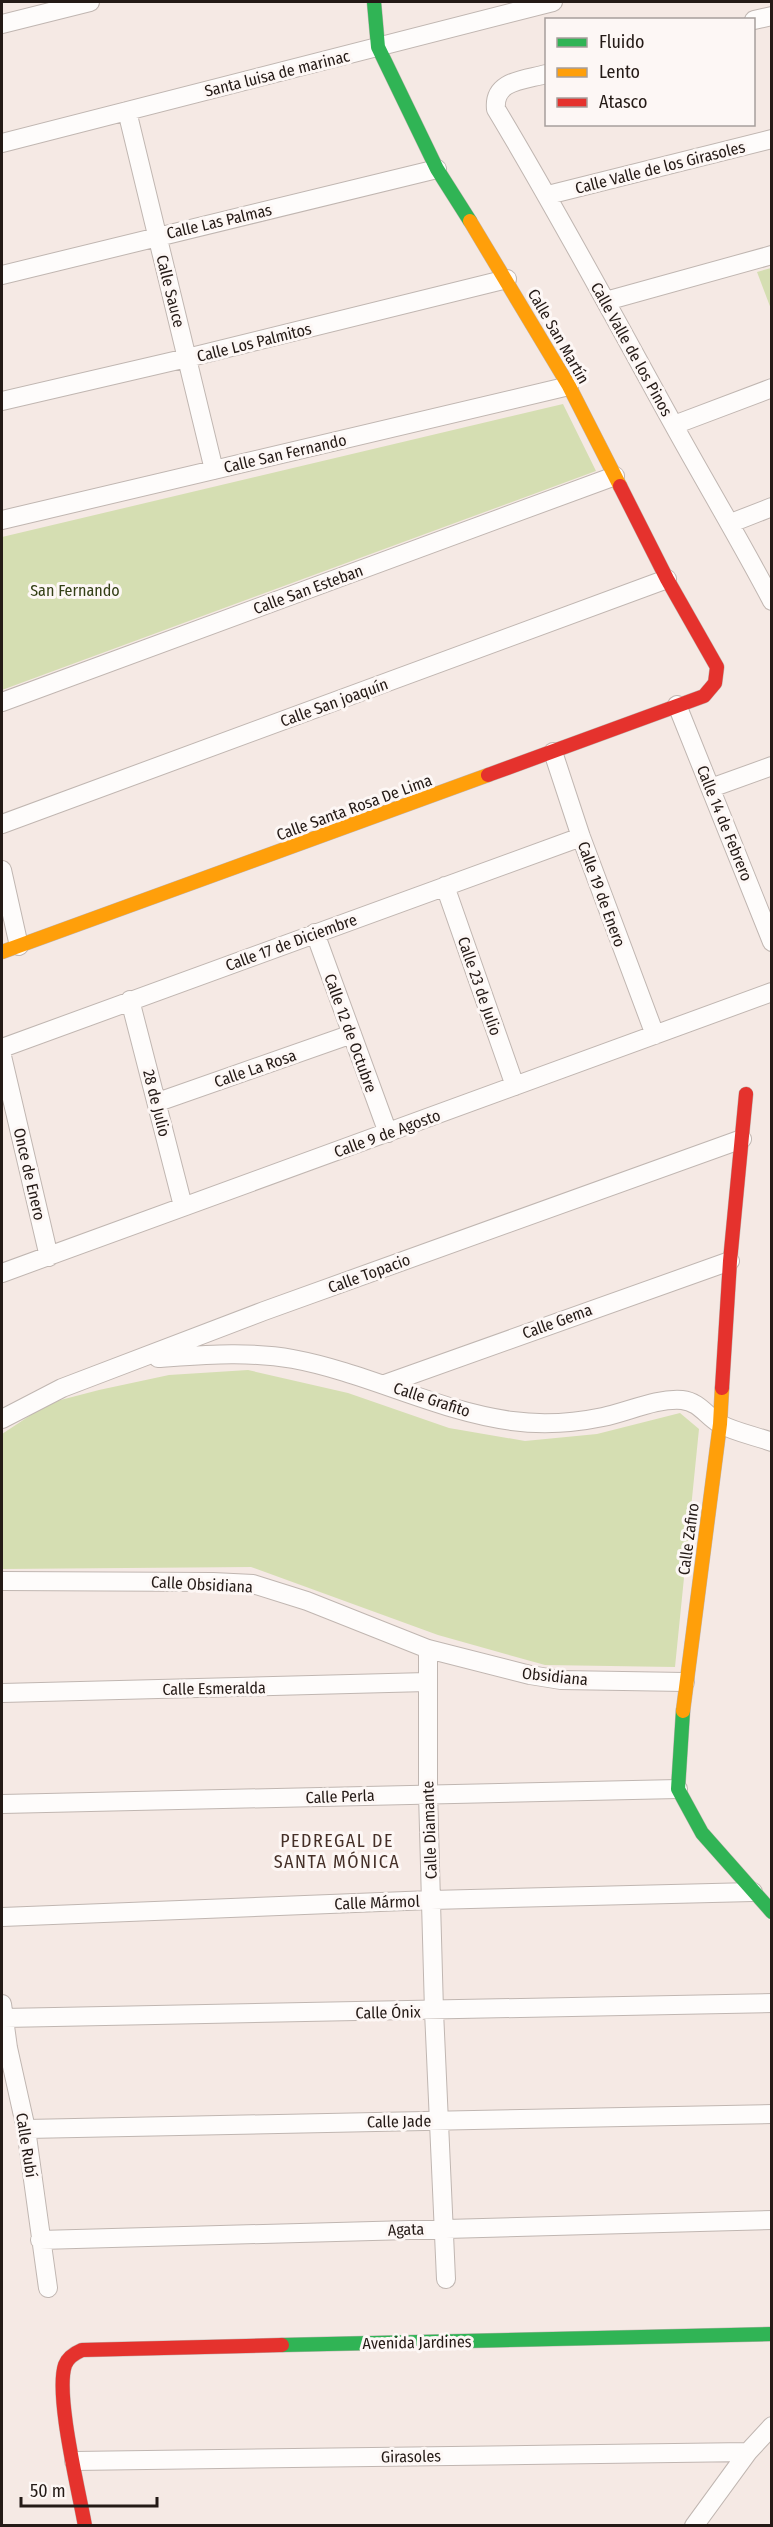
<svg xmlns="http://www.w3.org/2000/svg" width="773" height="2527" viewBox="0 0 773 2527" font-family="'Fira Sans Condensed',sans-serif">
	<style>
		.green { fill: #d5deb2 }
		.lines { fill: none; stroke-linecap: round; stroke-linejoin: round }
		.street-casing { stroke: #c0b6b1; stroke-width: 20 }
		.fast-casing { stroke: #c0b6b1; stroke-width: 15 }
		.slow-casing { stroke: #c0b6b1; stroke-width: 15 }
		.jam-casing { stroke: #c0b6b1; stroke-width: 15 }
		.street { stroke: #fefcfb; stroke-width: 18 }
		.fast { stroke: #30b455; stroke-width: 14 }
		.slow { stroke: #ff9f0a; stroke-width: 14 }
		.jam { stroke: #e5322d; stroke-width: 14 }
		.labels { text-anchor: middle; stroke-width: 6; stroke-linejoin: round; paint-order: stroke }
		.street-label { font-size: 16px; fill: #241a16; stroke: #fdf7f5 }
		.park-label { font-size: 16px; fill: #333f16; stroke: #fdf7f5 }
		.neighbourhood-label { font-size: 18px; letter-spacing: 1.5px; fill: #453028; stroke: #fdf7f5 }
	</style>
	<rect width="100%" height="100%" fill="#f5e9e4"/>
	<path class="green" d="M771,268H772L771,309L757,272Z
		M563,404L596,471L2,690V537Z
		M248,1370L348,1393L449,1428L525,1441L597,1434L680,1413L699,1429L675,1667L545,1665L438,1635L251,1567L2,1569V1434L49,1403L99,1390L169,1375Z"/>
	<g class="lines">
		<g class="street-casing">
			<path id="street" d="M754,20L772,16
				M2,24L90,2
				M546,74C525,80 493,80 496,109C558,212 614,317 672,422C705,482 740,540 772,601
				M127,111L214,470
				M2,143L553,2
				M548,195L772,139
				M2,275L437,169
				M606,301L772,255
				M2,401L187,358L507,279
				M674,425L772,388
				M2,520L569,386
				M731,523L772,507
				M2,702L615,476
				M677,705L772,942
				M553,752L581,837L655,1035
				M711,788L772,766
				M2,824L667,579
				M2,870L19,946
				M445,886L515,1086
				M315,933L388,1133
				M130,1000L183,1206
				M2,1048L581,837
				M2,1056L49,1257
				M158,1102L352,1034
				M2,1273L772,992
				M158,1358C204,1355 248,1351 293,1359C368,1373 437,1411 512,1421C541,1425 574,1423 603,1417C628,1412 656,1398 682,1400C700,1402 706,1416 720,1424C735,1432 755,1436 772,1442
				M385,1384L730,1261
				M2,1419L62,1388L264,1311L742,1139
				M2,1581L213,1582L253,1584L307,1601L428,1649L530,1675L561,1680L685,1682
				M428,1649V1793L434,2011L446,2279
				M2,1693L427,1682
				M2,1804L678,1789
				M2,1917L431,1900L753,1892
				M2,2004L8,2048L26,2129L48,2288
				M4,2018L772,2003
				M26,2129L772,2114
				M40,2240L772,2220
				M74,2461L748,2452
				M694,2526L748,2452L772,2426"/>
		</g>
		<g class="fast-casing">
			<path id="fast" d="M374,2L378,47L437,169L470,221
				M683,1711L678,1789L702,1833L772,1912
				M282,2345L772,2334"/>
		</g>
		<g class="slow-casing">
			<path id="slow" d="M470,221L569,386L620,486
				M2,952L488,775
				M683,1711L720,1424L722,1388"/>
		</g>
		<g class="jam-casing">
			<path id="jam" d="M488,775L704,696L715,683L717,667L667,579L620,486
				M722,1388L730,1261L746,1094
				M85,2526C79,2491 55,2395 65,2365C68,2357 75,2353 82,2350L282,2345"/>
		</g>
		<use href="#street" class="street"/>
		<use href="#fast" class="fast"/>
		<use href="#slow" class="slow"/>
		<use href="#jam" class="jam"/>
	</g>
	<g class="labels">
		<g class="street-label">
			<text transform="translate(277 73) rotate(-14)" y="6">Santa luisa de marinac</text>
			<text transform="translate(660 167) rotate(-14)" y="6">Calle Valle de los Girasoles</text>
			<text transform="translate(219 221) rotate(-13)" y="6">Calle Las Palmas</text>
			<text transform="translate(171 291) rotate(76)" y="6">Calle Sauce</text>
			<text transform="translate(559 336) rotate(60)" y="6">Calle San Martín</text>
			<text transform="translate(254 342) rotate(-14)" y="6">Calle Los Palmitos</text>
			<text transform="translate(632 349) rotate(61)" y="6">Calle Valle de los Pinos</text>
			<text transform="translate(285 453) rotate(-13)" y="6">Calle San Fernando</text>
			<text transform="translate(308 589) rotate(-20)" y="6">Calle San Esteban</text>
			<text transform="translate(334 702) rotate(-20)" y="6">Calle San joaquín</text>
			<text transform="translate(354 807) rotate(-20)" y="6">Calle Santa Rosa De Lima</text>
			<text transform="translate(725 823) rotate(68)" y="6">Calle 14 de Febrero</text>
			<text transform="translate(602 894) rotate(70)" y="6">Calle 19 de Enero</text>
			<text transform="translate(291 942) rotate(-20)" y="6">Calle 17 de Diciembre</text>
			<text transform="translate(480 986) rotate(71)" y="6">Calle 23 de Julio</text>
			<text transform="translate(351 1033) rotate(70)" y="6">Calle 12 de Octubre</text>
			<text transform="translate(255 1068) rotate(-19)" y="6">Calle La Rosa</text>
			<text transform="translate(157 1103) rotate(76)" y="6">28 de Julio</text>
			<text transform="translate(387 1133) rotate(-20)" y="6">Calle 9 de Agosto</text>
			<text transform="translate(30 1174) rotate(77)" y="6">Once de Enero</text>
			<text transform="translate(369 1273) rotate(-20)" y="6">Calle Topacio</text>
			<text transform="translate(557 1321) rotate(-20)" y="6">Calle Gema</text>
			<text transform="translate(432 1399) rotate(18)" y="6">Calle Grafito</text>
			<text transform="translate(688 1539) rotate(-82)" y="6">Calle Zafiro</text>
			<text transform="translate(202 1584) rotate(3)" y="6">Calle Obsidiana</text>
			<text transform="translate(555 1676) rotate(6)" y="6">Obsidiana</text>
			<text transform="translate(214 1688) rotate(-1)" y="6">Calle Esmeralda</text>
			<text transform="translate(340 1796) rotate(-2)" y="6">Calle Perla</text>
			<text transform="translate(429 1830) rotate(-92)" y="6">Calle Diamante</text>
			<text transform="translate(377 1902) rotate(-2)" y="6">Calle Mármol</text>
			<text transform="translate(388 2012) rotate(-1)" y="6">Calle Ónix</text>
			<text transform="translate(399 2121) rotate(-1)" y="6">Calle Jade</text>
			<text transform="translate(27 2145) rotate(81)" y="6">Calle Rubí</text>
			<text transform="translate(406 2229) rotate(-2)" y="6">Agata</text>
			<text transform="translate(417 2342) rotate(-1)" y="6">Avenida Jardines</text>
			<text transform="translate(411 2456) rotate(-1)" y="6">Girasoles</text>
		</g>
		<g class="park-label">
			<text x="75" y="596">San Fernando</text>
		</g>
		<g class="neighbourhood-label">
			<text x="337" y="1847">PEDREGAL DE<tspan x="337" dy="21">SANTA MÓNICA</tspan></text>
		</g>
	</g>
	<rect width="773" height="2527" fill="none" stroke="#241a16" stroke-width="6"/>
	<rect x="545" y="18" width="210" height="108" fill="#fdf7f5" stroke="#a69f9c" stroke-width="1.5"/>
	<rect x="557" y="38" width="30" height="9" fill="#30b455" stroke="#a69f9c" stroke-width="1.5"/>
	<text x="599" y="48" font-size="18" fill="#241a16">Fluido</text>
	<rect x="557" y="68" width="30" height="9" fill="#ff9f0a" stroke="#a69f9c" stroke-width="1.5"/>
	<text x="599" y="78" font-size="18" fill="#241a16">Lento</text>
	<rect x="557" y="98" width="30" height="9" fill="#e5322d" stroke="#a69f9c" stroke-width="1.5"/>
	<text x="599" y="108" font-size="18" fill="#241a16">Atasco</text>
	<path d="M21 2497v9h136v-9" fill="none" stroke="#241a16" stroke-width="3"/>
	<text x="30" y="2497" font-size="18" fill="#241a16" stroke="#fdf7f5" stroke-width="4.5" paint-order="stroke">50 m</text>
</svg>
